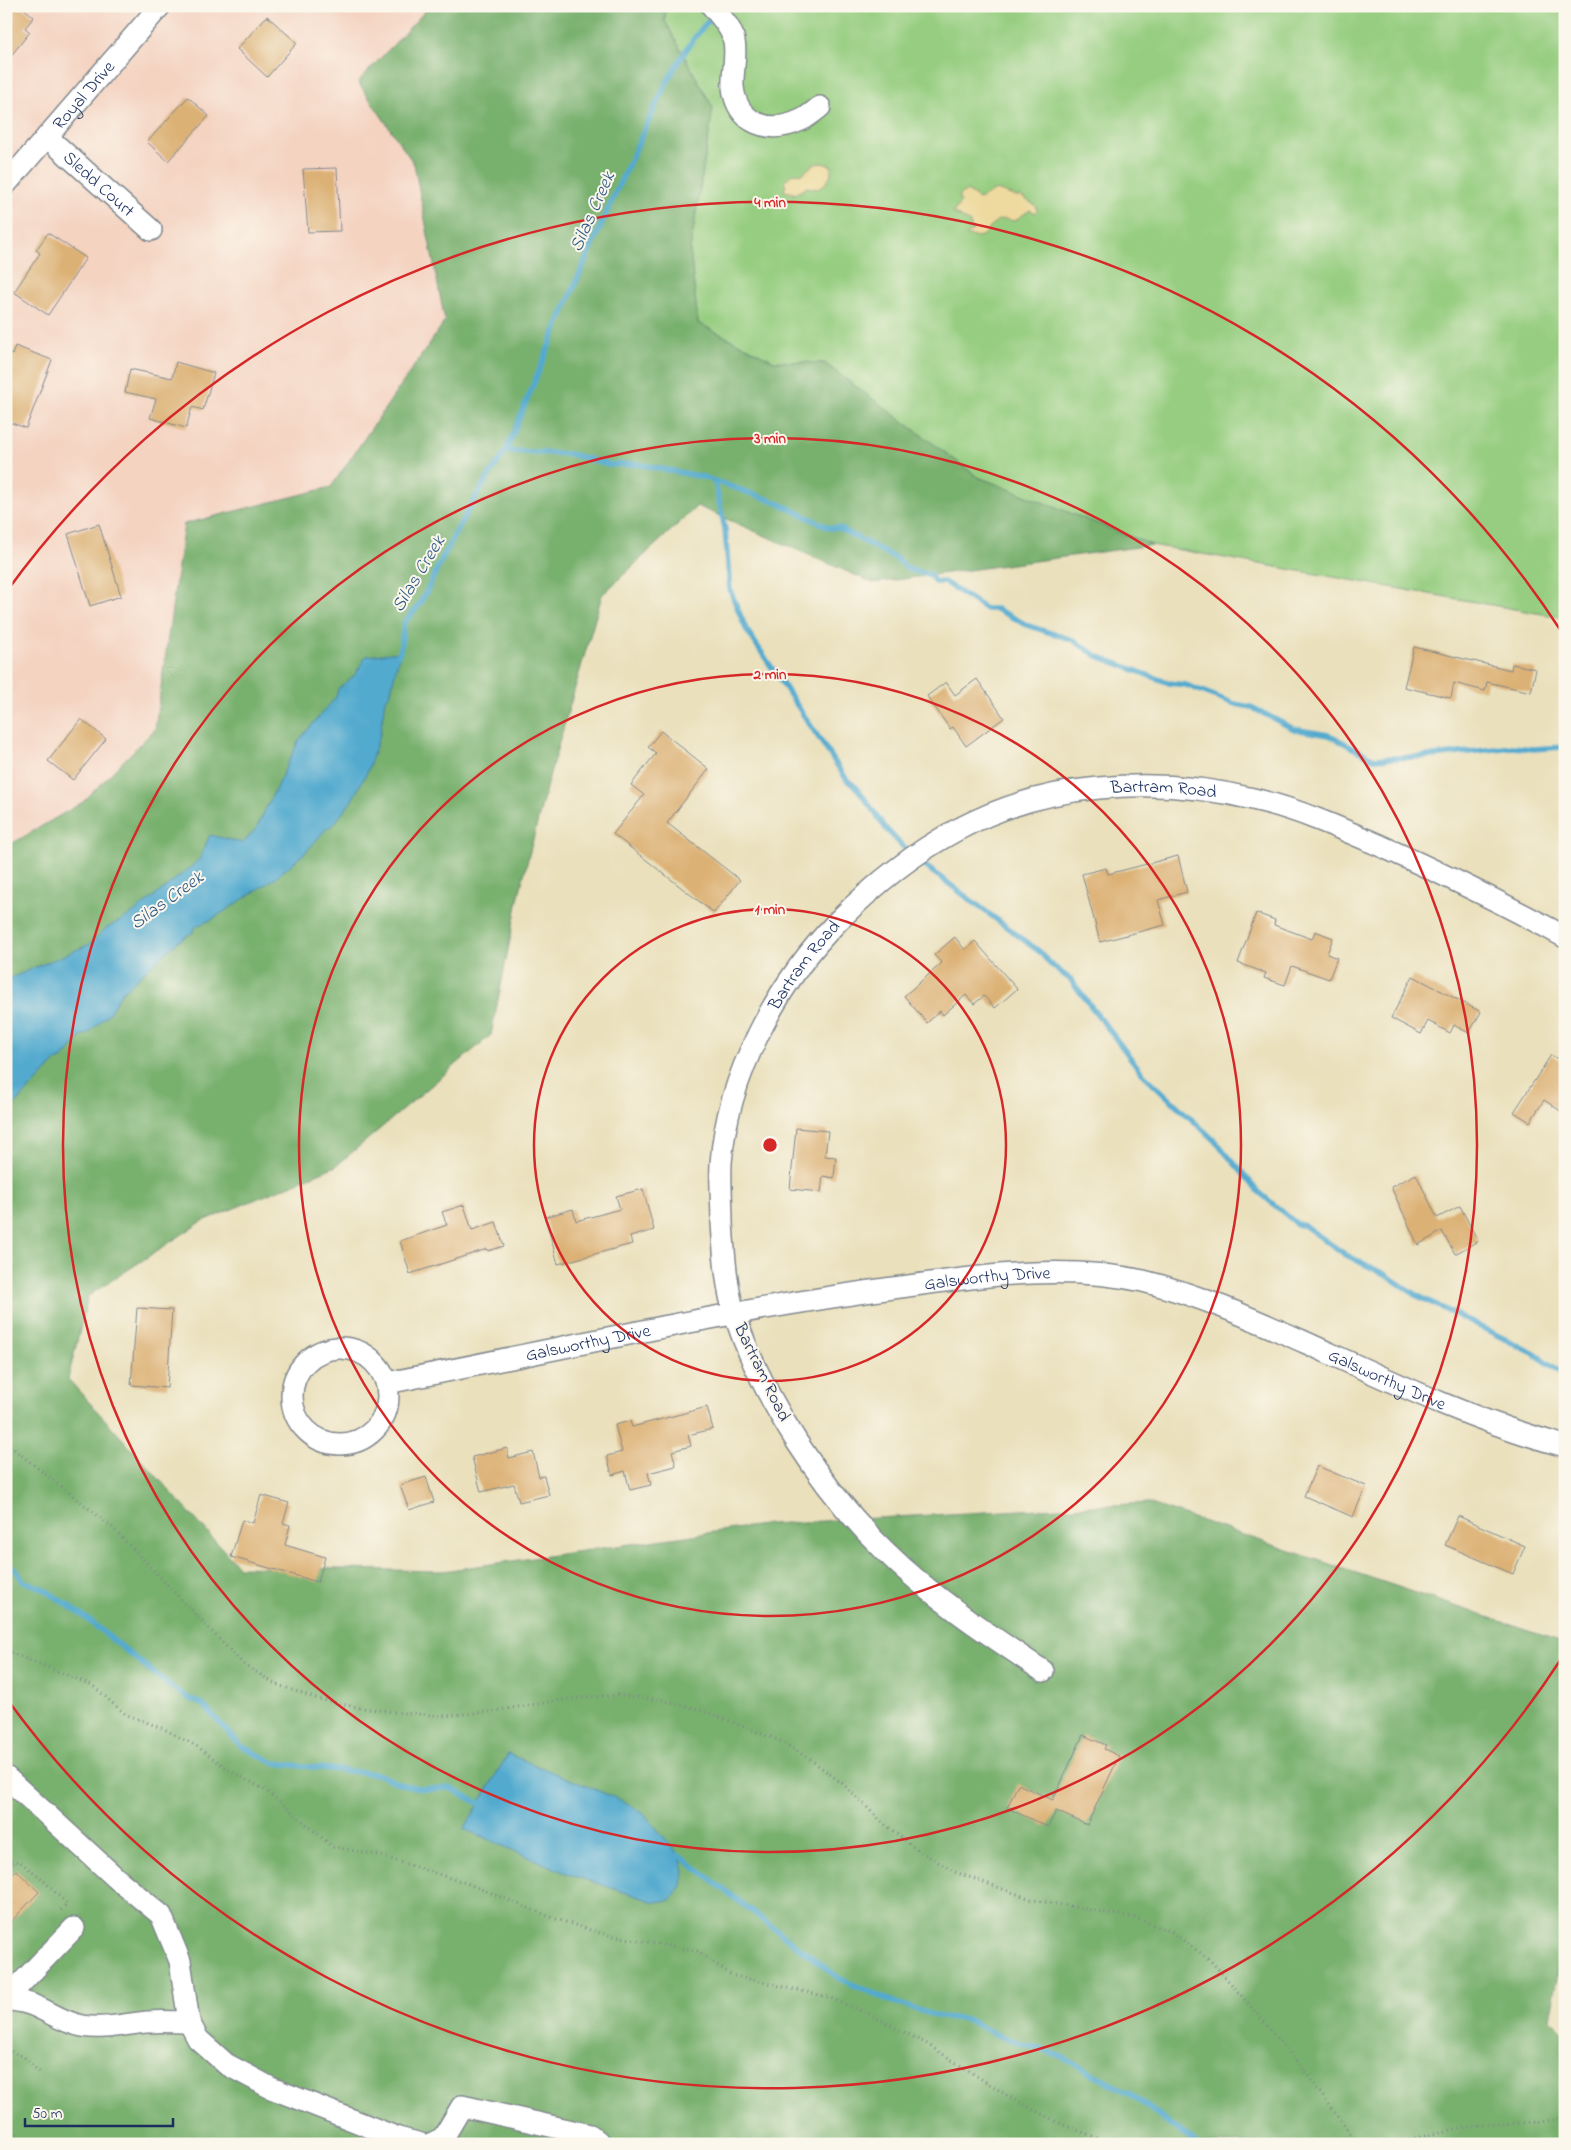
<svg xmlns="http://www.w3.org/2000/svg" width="1571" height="2150" viewBox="0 0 1571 2150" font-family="'Indie Flower',sans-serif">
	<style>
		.built { fill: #f4d3c1 }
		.green { fill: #96cd80; stroke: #587e6f }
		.forest { fill: #78b06e; stroke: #4a7066 }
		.sand { fill: #eeda9e; stroke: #84847e }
		.water { fill: #52aacf; stroke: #366c96 }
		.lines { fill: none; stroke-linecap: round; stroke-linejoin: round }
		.stream { stroke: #52aacf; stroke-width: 5.5 }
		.building { fill: #dcb175 }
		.minor-casing { stroke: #82888d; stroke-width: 24 }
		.path { stroke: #82888d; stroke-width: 3; stroke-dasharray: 1 4; stroke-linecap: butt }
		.minor { stroke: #fff; stroke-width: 21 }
		.ring { fill: none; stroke: #d62828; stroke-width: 2.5 }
		.labels { text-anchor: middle; stroke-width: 4; stroke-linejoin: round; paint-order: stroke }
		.street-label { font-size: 18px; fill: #1b2f5e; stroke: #fbf7ec }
		.water-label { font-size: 19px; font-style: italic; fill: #2e5a86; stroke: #fbf7ec }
		.centre { fill: #d62828; stroke: #fbf7ec; stroke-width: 2.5 }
		.ring-label { font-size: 15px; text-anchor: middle; font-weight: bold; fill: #d62828; stroke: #fbf7ec; stroke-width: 4; stroke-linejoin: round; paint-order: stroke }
	</style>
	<rect width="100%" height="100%" fill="#fbf7ec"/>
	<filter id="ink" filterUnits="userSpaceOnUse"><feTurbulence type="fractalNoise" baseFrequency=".02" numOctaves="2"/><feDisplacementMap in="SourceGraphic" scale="10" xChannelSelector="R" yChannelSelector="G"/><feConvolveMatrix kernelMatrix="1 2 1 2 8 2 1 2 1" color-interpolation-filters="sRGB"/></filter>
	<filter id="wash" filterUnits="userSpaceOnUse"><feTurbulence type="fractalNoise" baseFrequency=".0096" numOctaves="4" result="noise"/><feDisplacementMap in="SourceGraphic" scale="20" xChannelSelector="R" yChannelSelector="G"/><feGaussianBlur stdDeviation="1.12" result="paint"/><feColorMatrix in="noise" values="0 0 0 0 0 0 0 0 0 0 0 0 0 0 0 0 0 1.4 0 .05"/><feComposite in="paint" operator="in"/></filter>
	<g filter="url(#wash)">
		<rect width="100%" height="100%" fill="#eae0bc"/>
		<path class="built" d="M6,6H666L665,21L713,108L690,250L698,323L6,925Z"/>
		<path class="green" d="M666,6H1565V618L1152,545L978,477L824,363L774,361L698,323L690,250L713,108L665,21Z"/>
		<path class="forest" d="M430,6H666L665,21L713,108L690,250L698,323L774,361L824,363L978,477L1152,545L873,583L697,506L602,595L547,784L519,895L491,1035L336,1166L201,1222L88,1296L68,1379L239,1567L443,1571L769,1524L1148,1503L1565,1643V1940L1549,2018L1565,2033V2144H6V847L83,802L155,729L184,524L331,487L445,321L414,164L358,82Z"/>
		<path class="sand" d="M822,163L832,166C831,178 827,183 818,189L807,187L793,195L794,193L784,191L786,184L784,182C791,175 790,172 802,174L814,164Z
			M996,190L1017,197L1020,196L1036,206L1037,210L1035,213L1030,210L1014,221C1011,220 1006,219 1002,219C987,221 992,243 966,235L973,230L969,222L953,213L961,202L958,197L962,193L967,191L979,199Z"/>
		<path class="water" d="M400,652L390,694L385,700L380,734L368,770L351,802L333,825L326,829L307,851L274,879L211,920L196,926L193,932L180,940L121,993L110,1012L89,1033L82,1036L63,1058L56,1061L6,1114V980L90,944L105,929L132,914L192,866L200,858L210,835L243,843L257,827L299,740L336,697L338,689L355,675L366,656Z
			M508,1754L623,1801L644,1814L679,1855L684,1870L682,1886L670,1900L655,1902L568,1874L464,1829Z"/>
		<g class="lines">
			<path class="stream" d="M506,451L570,454L610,465L637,464L703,477L776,502L830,528H839L897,559L908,569L930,575L935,582H944L986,609H996L1029,626L1073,640L1097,656L1169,683L1186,685L1235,704L1251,707L1294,729L1329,735L1374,759L1433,756L1513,747L1533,749L1565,747
				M715,483L725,529L730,590L746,629L847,780L858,789L887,830L910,854
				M397,656L400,652L404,622C422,606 428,588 438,567C457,528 480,487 506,451C546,353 586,255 631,159C654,110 675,54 714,15
				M917,860L1040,952L1049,963L1071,980L1142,1073L1216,1142L1259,1192L1297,1224L1305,1226L1346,1255L1386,1275L1416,1295L1535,1354L1565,1375
				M6,1563L15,1569L23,1581L44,1589L86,1618L170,1686L188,1698L202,1704L241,1746L274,1763L377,1774L403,1785L424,1789L450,1788L479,1803L486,1804
				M672,1856L679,1855L840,1979L896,2003L940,2017L966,2019L999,2036L1058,2055L1129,2093L1197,2144"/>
		</g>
		<g id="blocks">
			<path class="building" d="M6,6H21L34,17L25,28L30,32L6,62Z
				M267,16L297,43L267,77L237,49Z
				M188,97L209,116L168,161L147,142Z
				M337,168L340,231L308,232L303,169Z
				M48,233L86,258L48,315L14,292L40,253L36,250Z
				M15,346L52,360L26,428L6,421V353L12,355Z
				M176,362L214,373L203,410L192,407L186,428L150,418L156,399L125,392L130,369L172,378Z
				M99,524L121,596L90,606L68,534Z
				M1414,647L1511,670L1512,664L1536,669L1531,692L1487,682L1485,691L1454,683L1451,698L1404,687Z
				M977,679L1004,718L966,746L953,727L950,729L927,696L946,682L955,695Z
				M81,719L106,739L73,780L48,761Z
				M661,731L709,769L667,823L740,880L714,913L613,834L644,795L631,785L656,753L648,747Z
				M1178,856L1187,892L1158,900L1165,925L1100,942L1082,874L1106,868L1108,874Z
				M1256,913L1275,920L1274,925L1312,939L1315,931L1333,938L1327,954L1337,958L1329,979L1292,966L1285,985L1264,978L1266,973L1238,963Z
				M955,937L965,950L975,941L1017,989L995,1008L984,996L974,1004L966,995L943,1015L940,1011L927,1023L904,996L942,963L934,955Z
				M1413,976L1481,1012L1469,1033L1454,1025L1450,1033L1428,1021L1421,1034L1391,1018Z
				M1551,1055L1565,1063V1114L1544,1100L1530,1122L1514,1112Z
				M796,1128L828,1131L825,1156L836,1157L834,1178L823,1176L821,1192L790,1189Z
				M1416,1174L1437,1218L1460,1206L1478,1241L1455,1254L1442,1231L1418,1245L1391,1187Z
				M643,1189L654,1230L630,1237L632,1244L558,1264L545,1217L573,1209L576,1221L620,1209L616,1196Z
				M464,1205L472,1230L496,1222L504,1246L488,1251L487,1249L410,1274L400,1241L447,1225L442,1212Z
				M137,1308L172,1310L167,1388L131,1385Z
				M707,1407L713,1429L688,1435L691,1446L672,1451L676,1466L648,1473L651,1485L630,1490L625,1471L612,1475L607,1456L622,1452L615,1425L630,1421L632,1427Z
				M507,1448L509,1458L533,1452L539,1477L544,1476L549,1495L519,1502L514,1484L481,1492L472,1457Z
				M1317,1466L1366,1486L1353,1517L1304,1496Z
				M426,1477L434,1502L409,1510L400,1485Z
				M261,1495L289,1503L283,1523L290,1525L285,1545L325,1557L318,1582L231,1557L242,1520L253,1523Z
				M1458,1516L1525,1546L1513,1574L1445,1545Z
				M1083,1735L1106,1745L1104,1749L1119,1756L1087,1825L1056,1811L1048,1827L1007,1808L1018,1784L1053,1800Z
				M16,1870L39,1892L6,1927V1880Z"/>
		</g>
	</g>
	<g filter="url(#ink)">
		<use href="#blocks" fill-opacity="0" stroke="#82888d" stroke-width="1"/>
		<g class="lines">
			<g class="minor-casing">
				<g id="minor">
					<path d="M712,6C720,16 732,28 734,41C737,56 732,72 733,87C737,124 769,135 801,120C808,117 814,111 820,107"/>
					<path id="s1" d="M47,137L151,230"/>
					<path id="s2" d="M6,184L160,6"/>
					<circle cx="340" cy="1396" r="48"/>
					<path id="s3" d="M387,1383C555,1350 723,1311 893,1288C974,1277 1061,1263 1143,1281C1200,1295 1255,1320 1309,1344C1392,1382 1476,1422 1565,1446"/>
					<path id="s4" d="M1043,1671C988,1634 933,1598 886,1552C823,1491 763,1400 735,1316C726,1287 724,1253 722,1223C722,1203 720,1183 721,1163C727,1076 778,982 838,921C912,847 993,797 1099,788C1149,783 1204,787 1253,799C1297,809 1340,828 1381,846C1443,874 1505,904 1565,937"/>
					<path d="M6,1777L116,1878L161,1915L180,1961L189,2022C175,2022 161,2021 147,2022C125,2024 103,2030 82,2026C52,2020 39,2000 6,2000"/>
					<path d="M6,1999L74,1928"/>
					<path d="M189,2022L198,2039L226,2064L271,2088L398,2138L421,2144"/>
					<path d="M431,2144L443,2138L462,2106L590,2135L601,2144"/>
				</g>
			</g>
			<path class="path" d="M6,1443L112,1527L242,1663L275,1684L318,1699L361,1708L404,1713L443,1716L487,1712L574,1698L619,1695L663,1700L701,1710L778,1740L810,1759L842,1783L883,1823L916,1849L955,1872L1034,1900L1136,1918L1172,1932L1210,1960L1260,2017L1305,2072L1358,2144
				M6,1651L92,1685L125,1714L164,1729L198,1747L229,1770L267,1791L333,1847L378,1855L466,1883L553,1918L603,1934L697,1951L731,1975L828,1997L869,2014L927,2044L1008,2096L1059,2123L1113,2144
				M6,1860L20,1862L40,1877L67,1904L59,1912
				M6,1871L14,1862
				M6,2050L23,2056L42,2075
				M6,2122L16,2133V2144
				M1385,2144L1480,2125L1539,2122L1565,2118"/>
			<use href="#minor" class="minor"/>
		</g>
	</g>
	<g class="ring">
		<circle cx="770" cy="1145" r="236"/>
		<circle cx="770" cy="1145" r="471"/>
		<circle cx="770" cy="1145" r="707"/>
		<path d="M1561 1659A943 943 0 0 1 7 1699M7 591A943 943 0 0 1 1561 631"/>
	</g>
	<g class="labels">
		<g class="street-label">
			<text dy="6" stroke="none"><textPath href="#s2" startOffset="118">Royal Drive</textPath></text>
			<text dy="6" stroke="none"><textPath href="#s1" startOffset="70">Sledd Court</textPath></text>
			<text dy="6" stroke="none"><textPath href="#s4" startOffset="1272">Bartram Road</textPath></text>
			<text dy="6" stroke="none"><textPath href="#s4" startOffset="852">Bartram Road</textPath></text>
			<text dy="6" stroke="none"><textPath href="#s3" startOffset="610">Galsworthy Drive</textPath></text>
			<text dy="6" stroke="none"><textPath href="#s3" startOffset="205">Galsworthy Drive</textPath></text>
			<text transform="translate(763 1372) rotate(64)" y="6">Bartram Road</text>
			<text dy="6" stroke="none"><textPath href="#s3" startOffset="1030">Galsworthy Drive</textPath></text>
		</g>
		<g class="water-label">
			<text transform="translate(591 211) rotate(-66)" y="7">Silas Creek</text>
			<text transform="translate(417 573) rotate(-59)" y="7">Silas Creek</text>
			<text transform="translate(166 899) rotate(-36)" y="7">Silas Creek</text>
		</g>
	</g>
	<circle cx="770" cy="1145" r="8" class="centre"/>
	<g class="ring-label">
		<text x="770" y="207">4 min</text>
		<text x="770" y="443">3 min</text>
		<text x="770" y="679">2 min</text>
		<text x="770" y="914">1 min</text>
	</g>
	<rect width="1571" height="2150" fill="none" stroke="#fbf7ec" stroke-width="25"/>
	<path d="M25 2118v8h148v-8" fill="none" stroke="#1b2f5e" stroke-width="2.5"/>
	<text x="32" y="2118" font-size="15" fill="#1b2f5e" stroke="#fbf7ec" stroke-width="4" paint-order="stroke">50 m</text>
</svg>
